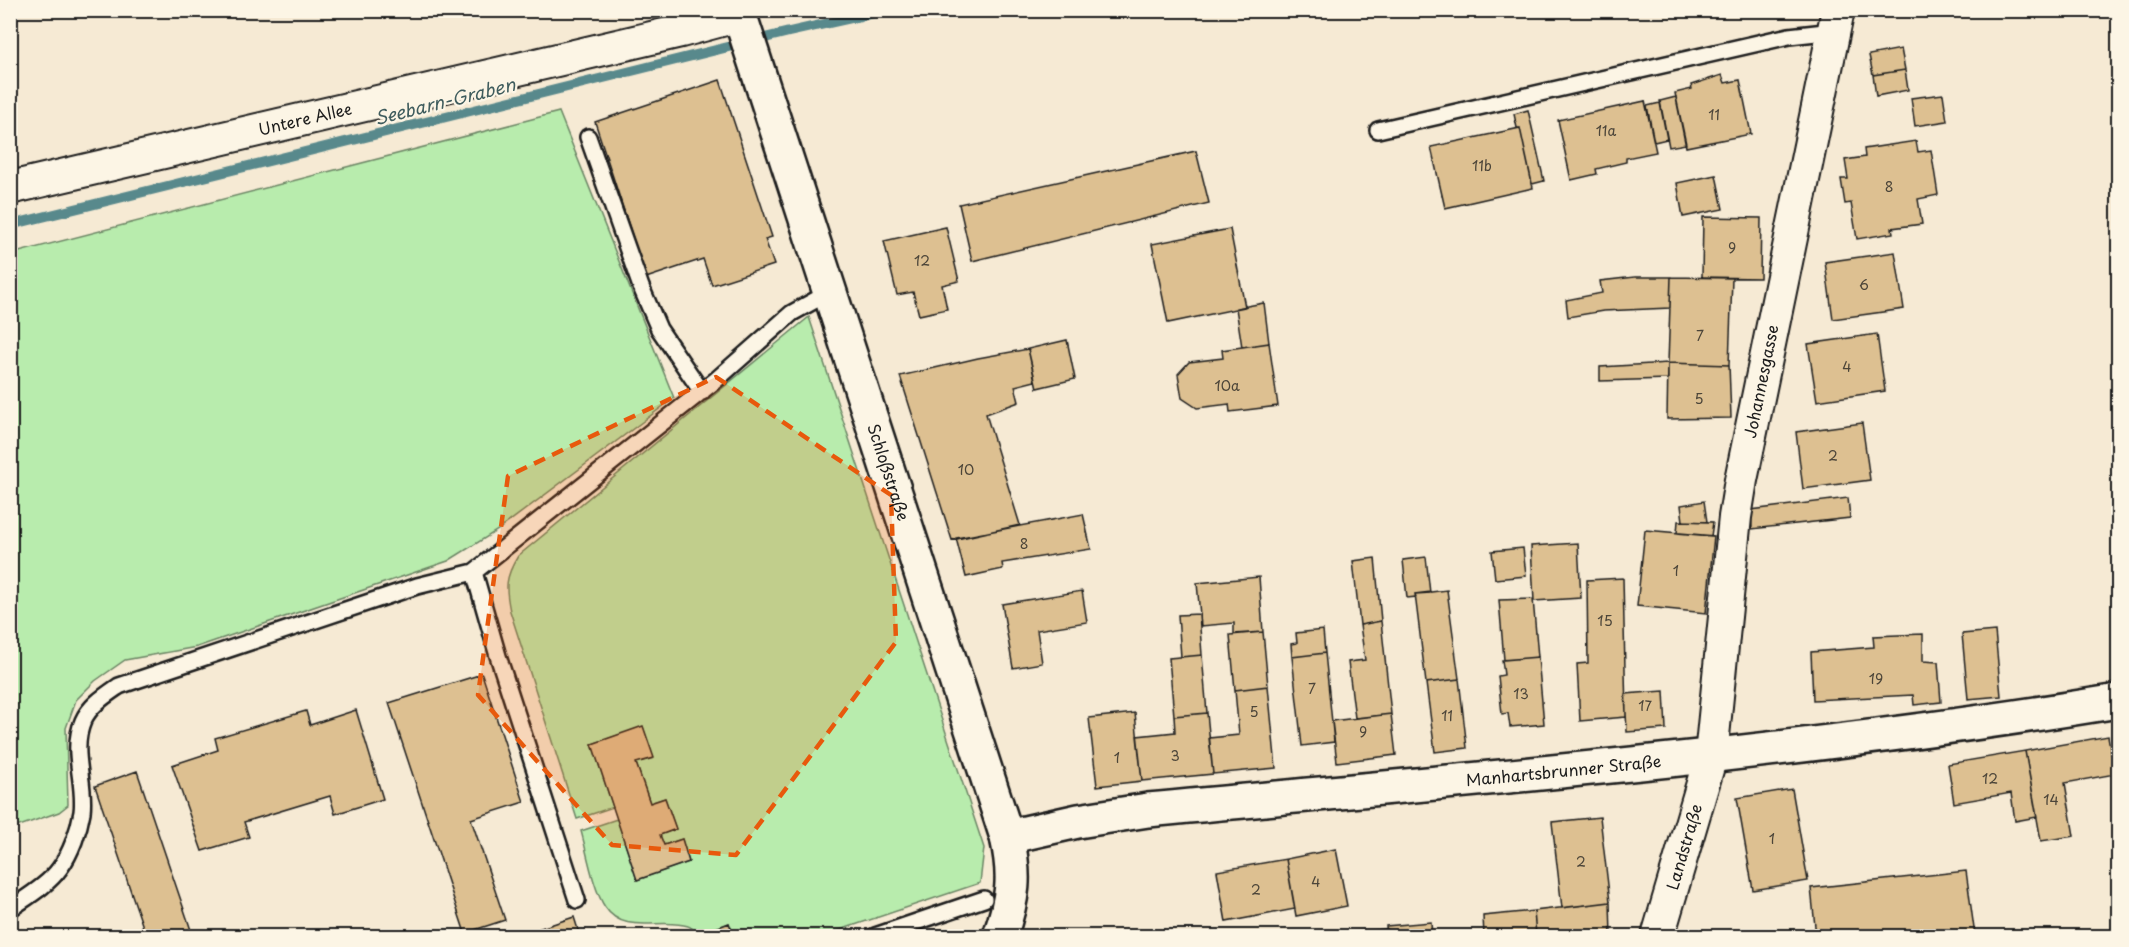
<svg xmlns="http://www.w3.org/2000/svg" width="2129" height="947" viewBox="0 0 2129 947" font-family="'Playpen Sans',sans-serif">
	<style>
		.green { fill: #b8ecad; stroke: #6a8464; stroke-width: 1.5 }
		.lines { fill: none; stroke-linecap: round; stroke-linejoin: round }
		.stream { stroke: #59898c; stroke-width: 10 }
		.building { fill: #ddc091; stroke: #1c1c1c; stroke-width: 1.5 }
		.service-casing { stroke: #1c1c1c; stroke-width: 20 }
		.minor-casing { stroke: #1c1c1c; stroke-width: 36 }
		.tertiary-casing { stroke: #1c1c1c; stroke-width: 38 }
		.secondary-casing { stroke: #1c1c1c; stroke-width: 38 }
		.service { stroke: #fcf5e5; stroke-width: 15 }
		.minor { stroke: #fcf5e5; stroke-width: 32 }
		.tertiary { stroke: #fcf5e5; stroke-width: 33 }
		.secondary { stroke: #fcf5e5; stroke-width: 33 }
		.marked { fill: #e8590c; fill-opacity: 0.2; stroke: #e8590c; stroke-width: 4.5; stroke-dasharray: 12 8; stroke-linejoin: round }
		.labels { text-anchor: middle; stroke-width: 4.5; stroke-linejoin: round; paint-order: stroke }
		.number-label { font-size: 14px; fill: #4c4539 }
		.street-label { font-size: 16px; fill: #1c1c1c; stroke: #fcf5e5 }
		.water-label { font-size: 18px; font-style: italic; fill: #3f5c5d; stroke: #fcf5e5 }
	</style>
	<rect width="100%" height="100%" fill="#f6ead4"/>
	<filter id="ink" filterUnits="userSpaceOnUse"><feTurbulence type="fractalNoise" baseFrequency=".0167" numOctaves="2"/><feDisplacementMap in="SourceGraphic" scale="12" xChannelSelector="R" yChannelSelector="G"/><feConvolveMatrix kernelMatrix="1 2 1 2 8 2 1 2 1" color-interpolation-filters="sRGB"/></filter>
	<g filter="url(#ink)">
		<path class="green" d="M559,112L674,398L498,530L448,561L197,647L125,660L95,681L76,700L66,728L68,805L59,812L11,829V254Z
			M809,317L984,848L980,883L822,936H734L729,923L698,935C695,931 692,927 688,926C661,917 624,936 605,907C593,889 587,852 581,831L617,819L637,880L689,862L682,839L664,845L660,835L676,829L665,798L650,803L636,763L653,757L643,727L592,744L613,807L577,819L510,611C505,587 505,577 518,556Z"/>
		<g class="lines">
			<path class="stream" d="M10,225L789,32L887,10"/>
		</g>
		<path class="building" d="M1901,49L1905,70L1873,75L1869,55Z
			M1905,70L1908,90L1876,96L1873,75Z
			M1722,75L1725,83L1740,80L1751,134L1686,147L1675,93L1692,89L1691,85Z
			M720,80L772,237L765,239L774,265L712,285L703,259L646,278L595,122Z
			M1943,94L1947,121L1915,126L1911,98Z
			M1676,97L1686,144L1669,147L1660,101Z
			M1645,101L1656,152L1626,158V162L1596,169L1597,174L1571,180L1558,120Z
			M1660,103L1667,139L1654,142L1647,106Z
			M1528,110L1544,181L1532,184L1520,128H1517L1514,114Z
			M1520,128L1533,188L1445,208L1431,147Z
			M1916,141L1918,152L1931,150L1938,195L1918,199L1922,224L1892,228L1893,233L1857,239L1851,203L1845,204L1841,179H1848L1845,160L1865,157L1864,149Z
			M1196,151L1209,203L972,261L959,204Z
			M1716,175L1723,209L1683,217L1677,183Z
			M1703,217L1761,218L1760,278L1702,277Z
			M946,227L959,281L942,285L947,309L919,315L913,292L897,295L884,241Z
			M1230,229L1245,307L1168,323L1152,244Z
			M1895,252L1904,309L1833,319L1825,262Z
			M1635,277H1671L1670,308L1603,311L1568,317L1566,300L1602,293L1600,281Z
			M1671,277L1732,278L1729,365L1668,363Z
			M1264,303L1269,343L1242,347L1236,308Z
			M1877,334L1885,391L1817,401L1808,344Z
			M1067,340L1075,379L1037,388L1028,349Z
			M1269,343L1278,406L1230,412L1229,404L1197,408L1182,398L1178,374L1189,362L1223,358L1222,350Z
			M1028,349L1035,381L1015,386L1019,402L986,414L1020,525L952,540L900,376L978,358Z
			M1668,363L1729,365L1731,418L1667,419Z
			M1668,363V379L1600,381V367Z
			M1862,423L1870,480L1803,489L1796,432Z
			M1848,498L1850,518L1752,529L1751,510Z
			M1704,501L1707,522L1683,521L1681,505Z
			M1083,514L1091,549L1002,563L1003,569L966,577L956,538Z
			M1678,521L1713,522L1711,536L1677,533Z
			M1645,530L1714,536L1706,613L1637,606Z
			M1578,543L1581,598L1534,601L1531,546Z
			M1523,548L1526,576L1495,579L1492,551Z
			M1426,557L1430,593L1415,594L1416,597L1407,598L1403,560Z
			M1375,558L1381,621L1360,625L1353,561Z
			M1259,577L1263,632L1234,634V623L1201,626L1197,583Z
			M1623,578L1626,717L1580,721L1577,664L1588,663L1587,580Z
			M1447,590L1459,679L1426,683L1415,594Z
			M1082,591L1087,622L1037,630L1042,663L1013,668L1002,604Z
			M1533,599L1538,657L1504,660L1499,600Z
			M1199,614L1202,655L1181,657L1178,615Z
			M1381,621L1391,714L1355,718L1348,662L1365,660L1360,625Z
			M1323,630L1325,653L1292,657L1291,644L1297,643L1296,633Z
			M1995,631L2001,696L1968,699L1962,634Z
			M1263,632L1268,686L1235,690L1230,635Z
			M1923,634V661L1938,662L1941,702L1914,705L1913,695L1813,700L1811,652L1874,647L1873,636Z
			M1325,653L1334,742L1302,746L1292,657Z
			M1202,655L1207,713L1174,716L1169,658Z
			M1538,657L1544,724L1510,727L1508,713L1502,714L1498,676L1504,675L1502,660Z
			M482,674L524,802L471,819L505,920L465,933L389,703Z
			M1459,679L1467,748L1435,752L1426,683Z
			M1268,686L1276,768L1213,774L1209,738L1239,735L1235,690Z
			M1664,691L1666,729L1627,732L1625,694Z
			M356,710L383,799L335,814L330,796L244,822L249,837L202,851L172,765L218,750L215,738L306,711L310,725Z
			M1135,713L1142,781L1097,786L1089,718Z
			M1207,713L1213,774L1142,781L1137,736L1175,732L1174,716Z
			M1391,714L1396,755L1337,762L1332,721Z
			M643,726L654,758L636,763L650,803L665,798L676,829L660,835L664,845L682,839L689,862L637,880L592,744Z
			M2108,736L2115,774L2065,783L2074,836L2041,841L2025,751Z
			M2025,751L2037,817L2015,821L2011,793L1954,803L1948,764Z
			M137,771L193,936H115L143,927L95,786Z
			M1792,789L1808,881L1753,890L1737,798Z
			M1600,817L1610,902L1562,908L1552,822Z
			M1336,849L1347,906L1296,916L1286,859Z
			M1286,859L1295,909L1226,922L1217,871Z
			M1966,871L1975,936H1816L1811,888Z
			M1610,902L1611,936H1536L1534,911Z
			M1534,911L1536,936H1484L1483,916Z
			M574,917L580,936H517Z
			M1431,922L1432,936H1387L1386,926Z
			M729,923L734,936H693L698,935Z
			M1387,929V936H1351L1350,932Z"/>
		<g class="lines">
			<g class="service-casing">
				<path id="service" d="M1378,130L1789,36L1834,31
					M588,137L641,287L659,329L702,392
					M577,900L498,656L474,572L716,380L792,313L830,292
					M10,909C27,897 48,885 60,868C71,853 79,830 82,812C86,782 70,751 83,721C90,705 106,695 119,686L417,586L474,572
					M875,936L984,899"/>
			</g>
			<g class="minor-casing">
				<g id="minor">
					<path id="s1" d="M10,188L681,31L740,15"/>
					<path id="s2" d="M1658,936L1711,756L1735,517L1741,480L1838,10"/>
				</g>
			</g>
			<g class="tertiary-casing">
				<g id="tertiary">
					<path id="s3" d="M1007,837L1078,821L1148,810C1472,779 1797,754 2118,701"/>
				</g>
			</g>
			<g class="secondary-casing">
				<g id="secondary">
					<path id="s4" d="M738,10L1007,837C1016,877 1013,898 1000,936"/>
				</g>
			</g>
			<use href="#service" class="service"/>
			<use href="#minor" class="minor"/>
			<use href="#tertiary" class="tertiary"/>
			<use href="#secondary" class="secondary"/>
		</g>
	</g>
	<path class="marked" d="M716,377L891,495L896,642L736,855L612,845L478,695L508,476Z"/>
	<g class="labels">
		<g class="number-label">
			<text x="1714" y="120">11</text>
			<text x="1606" y="136">11a</text>
			<text x="1482" y="171">11b</text>
			<text x="1889" y="192">8</text>
			<text x="1732" y="253">9</text>
			<text x="922" y="266">12</text>
			<text x="1864" y="290">6</text>
			<text x="1700" y="341">7</text>
			<text x="1847" y="372">4</text>
			<text x="1227" y="391">10a</text>
			<text x="1699" y="404">5</text>
			<text x="1833" y="461">2</text>
			<text x="966" y="475">10</text>
			<text x="1024" y="549">8</text>
			<text x="1676" y="576">1</text>
			<text x="1605" y="626">15</text>
			<text x="1876" y="684">19</text>
			<text x="1312" y="694">7</text>
			<text x="1521" y="699">13</text>
			<text x="1645" y="711">17</text>
			<text x="1254" y="717">5</text>
			<text x="1447" y="721">11</text>
			<text x="1363" y="737">9</text>
			<text x="1175" y="761">3</text>
			<text x="1117" y="763">1</text>
			<text x="1990" y="784">12</text>
			<text x="2051" y="805">14</text>
			<text x="1772" y="844">1</text>
			<text x="1581" y="867">2</text>
			<text x="1316" y="887">4</text>
			<text x="1256" y="895">2</text>
		</g>
		<g class="street-label">
			<text dy="6" stroke="none"><textPath href="#s1" startOffset="303">Untere Allee</textPath></text>
			<text dy="6" stroke="none"><textPath href="#s2" startOffset="566">Johannesgasse</textPath></text>
			<text dy="6" stroke="none"><textPath href="#s4" startOffset="486">Schloßstraße</textPath></text>
			<text dy="6" stroke="none"><textPath href="#s3" startOffset="561">Manhartsbrunner Straße</textPath></text>
			<text dy="6" stroke="none"><textPath href="#s2" startOffset="93">Landstraße</textPath></text>
		</g>
		<g class="water-label">
			<text transform="translate(445 102) rotate(-14)" y="6">Seebarn-Graben</text>
		</g>
	</g>
	<rect width="2129" height="947" fill="none" stroke="#fcf5e5" stroke-width="36"/>
	<rect x="18" y="18" width="2093" height="911" fill="none" stroke="#1c1c1c" stroke-width="2" filter="url(#ink)"/>
</svg>
